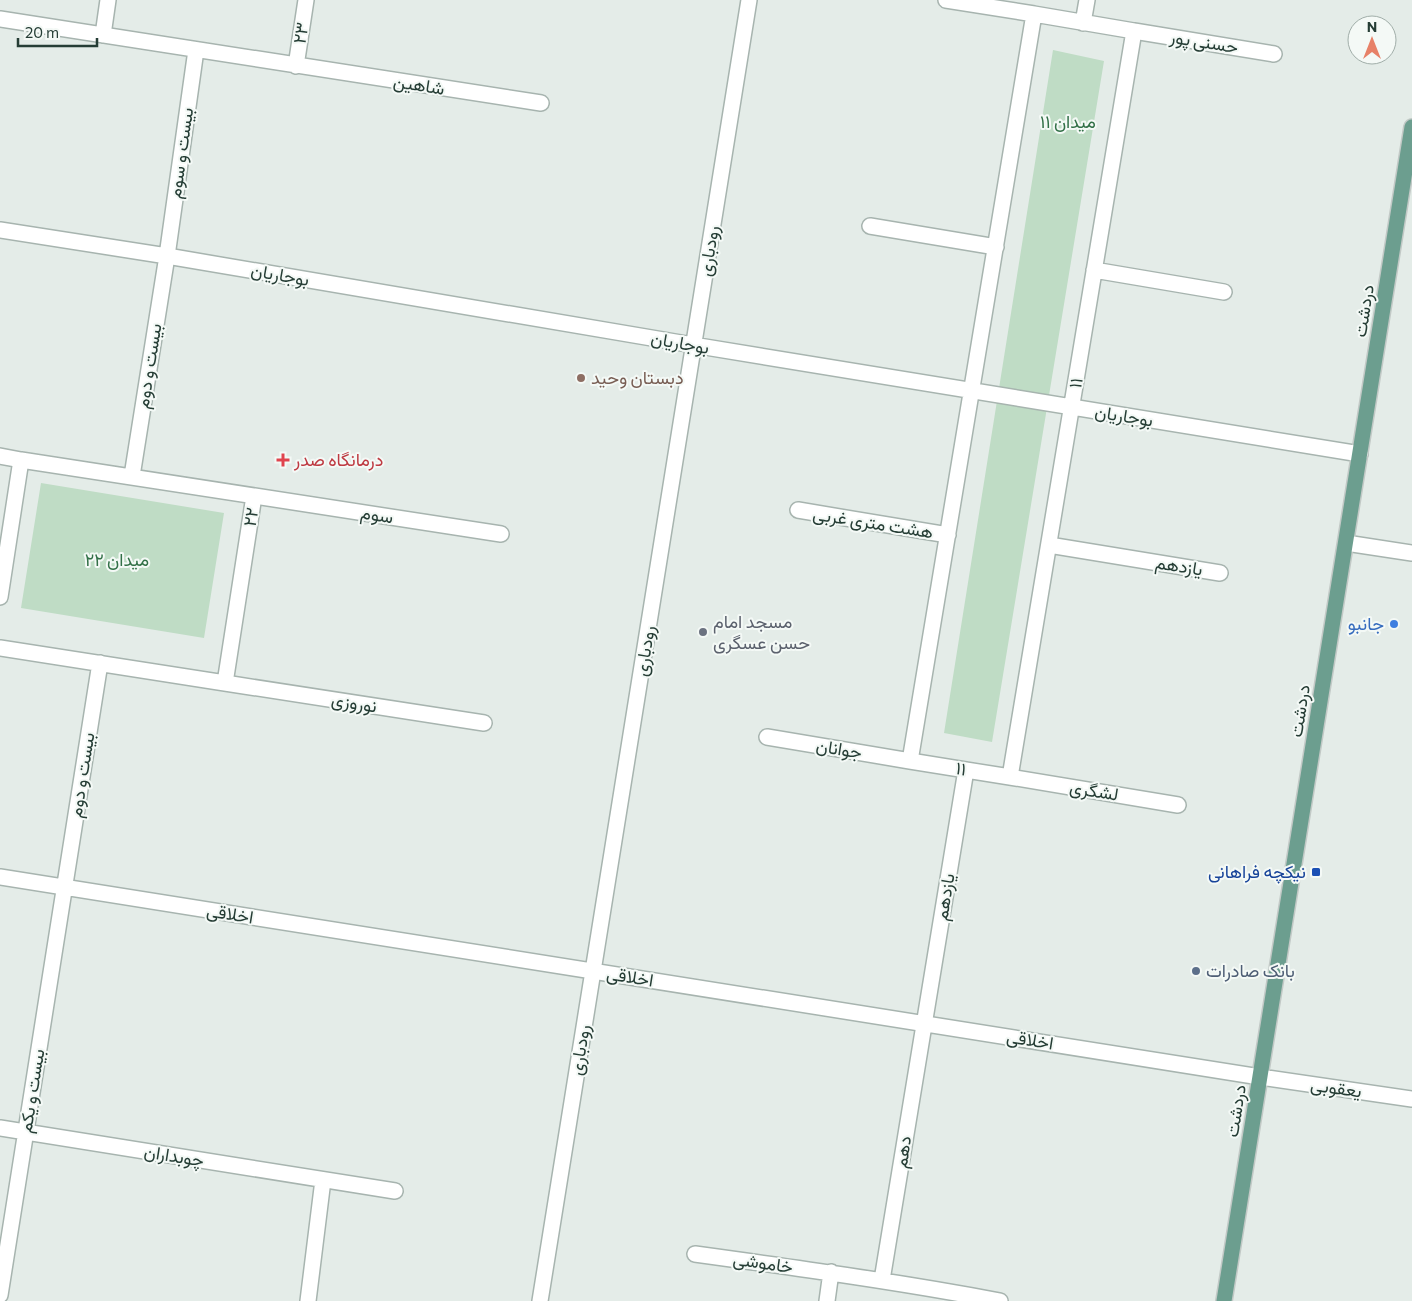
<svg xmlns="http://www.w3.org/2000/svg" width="1412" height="1301" viewBox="0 0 1412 1301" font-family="Commissioner,Vazirmatn,sans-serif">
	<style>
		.green { fill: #bfdcc5 }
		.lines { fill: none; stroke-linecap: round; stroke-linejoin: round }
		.minor-casing { stroke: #a7b4af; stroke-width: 18 }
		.major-casing { stroke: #c2c9c6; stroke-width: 18 }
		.minor { stroke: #fff; stroke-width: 15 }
		.major { stroke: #6c9e8f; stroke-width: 15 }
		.education-dot { fill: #8d6e63; stroke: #f4f9f6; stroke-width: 2 }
		.health-dot { fill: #e0444e; stroke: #f4f9f6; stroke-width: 2 }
		.shop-dot { fill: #3f7fe0; stroke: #f4f9f6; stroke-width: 2 }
		.worship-dot { fill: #6b7280; stroke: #f4f9f6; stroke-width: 2 }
		.transit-dot { fill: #1a4fb4; stroke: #f4f9f6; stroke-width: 2 }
		.service-dot { fill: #5c6f8a; stroke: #f4f9f6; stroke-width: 2 }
		.labels { text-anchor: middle; stroke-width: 4; stroke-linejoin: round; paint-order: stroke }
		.street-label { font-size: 18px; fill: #253d35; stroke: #f4f9f6 }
		.park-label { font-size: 18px; fill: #327047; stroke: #f4f9f6 }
		.education-label { font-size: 18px; fill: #785e54; stroke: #f4f9f6; text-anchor: start }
		.health-label { font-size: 18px; fill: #be3a42; stroke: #f4f9f6; text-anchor: start }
		.worship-label { font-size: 18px; fill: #5b616d; stroke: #f4f9f6; text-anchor: start }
		.shop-label { font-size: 18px; fill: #366cbe; stroke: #f4f9f6; text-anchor: end }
		.transit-label { font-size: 18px; fill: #164399; stroke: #f4f9f6; text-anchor: end }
		.service-label { font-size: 18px; fill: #4e5e75; stroke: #f4f9f6; text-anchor: start }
	</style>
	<rect width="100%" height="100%" fill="#e4ece8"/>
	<path class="green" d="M1053,50L1104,61L992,742L944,733Z
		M41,483L224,513L204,638L21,608Z"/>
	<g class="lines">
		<g class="minor-casing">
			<path id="minor" d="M946,0L1034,14
				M1034,14L1134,31L1010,777L910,761Z
				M0,19L541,103
				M1083,23L1087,0
				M1134,31L1274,54
				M103,35L108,0
				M296,66L306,0
				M870,226L996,247
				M0,230L167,256L693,345L1360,454
				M1094,270L1224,292
				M0,456L21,460
				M132,476L167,256L196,50
				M798,510L948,535
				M1346,543L1412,553
				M1049,545L1220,573
				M0,597L21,460L501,534
				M0,648L225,683L254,496
				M225,683L484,723
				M767,737L910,761
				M1010,777L1178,805
				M0,877L1260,1077L1412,1099
				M0,1128L395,1191
				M695,1254C797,1268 899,1282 1000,1301
				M882,1280L966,770
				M0,1295L100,663
				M308,1301L323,1180
				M540,1301L749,0
				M827,1301L831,1272"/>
		</g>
		<g class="major-casing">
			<path id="major" d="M1224,1301L1412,127"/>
		</g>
		<use href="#minor" class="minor"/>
		<use href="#major" class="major"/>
	</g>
	<circle class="education-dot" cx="581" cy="378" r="5"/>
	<path class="health-dot" d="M280.5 452.5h5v5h5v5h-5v5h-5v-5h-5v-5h5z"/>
	<circle class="shop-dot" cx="1394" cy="624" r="5"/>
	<circle class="worship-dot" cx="703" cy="632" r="5"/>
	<rect class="transit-dot" x="1311" y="867" width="10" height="10" rx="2.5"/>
	<circle class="service-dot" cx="1196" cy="971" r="5"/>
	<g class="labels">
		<g class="street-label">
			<text transform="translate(301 33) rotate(-81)" y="6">۲۳</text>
			<text transform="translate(1204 42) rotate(9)" y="6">حسنی پور</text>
			<text transform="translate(419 85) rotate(9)" y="6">شاهین</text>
			<text transform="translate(181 153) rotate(-82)" y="6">بیست و سوم</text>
			<text transform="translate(709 251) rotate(-81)" y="6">رودباری</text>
			<text transform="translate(280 275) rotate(10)" y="6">بوجاریان</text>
			<text transform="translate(1364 311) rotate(-81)" y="6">دردشت</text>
			<text transform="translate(680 343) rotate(10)" y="6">بوجاریان</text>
			<text transform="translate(149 366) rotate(-81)" y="6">بیست و دوم</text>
			<text transform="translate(1076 383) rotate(-81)" y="6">۱۱</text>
			<text transform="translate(1124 416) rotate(9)" y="6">بوجاریان</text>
			<text transform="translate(377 515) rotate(9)" y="6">سوم</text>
			<text transform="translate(251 517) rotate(-81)" y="6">۲۲</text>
			<text transform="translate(873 523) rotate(9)" y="6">هشت متری غربی</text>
			<text transform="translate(1179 566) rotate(9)" y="6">یازدهم</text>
			<text transform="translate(645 651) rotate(-81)" y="6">رودباری</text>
			<text transform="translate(354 703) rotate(9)" y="6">نوروزی</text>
			<text transform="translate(1300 711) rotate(-81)" y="6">دردشت</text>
			<text transform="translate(839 749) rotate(9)" y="6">جوانان</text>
			<text transform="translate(961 769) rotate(9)" y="6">۱۱</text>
			<text transform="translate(82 775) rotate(-81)" y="6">بیست و دوم</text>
			<text transform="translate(1094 791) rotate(9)" y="6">لشگری</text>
			<text transform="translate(945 897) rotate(-81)" y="6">یازدهم</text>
			<text transform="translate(230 914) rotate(9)" y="6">اخلاقی</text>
			<text transform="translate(630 977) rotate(9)" y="6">اخلاقی</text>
			<text transform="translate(1030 1040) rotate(9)" y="6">اخلاقی</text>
			<text transform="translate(580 1050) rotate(-81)" y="6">رودباری</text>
			<text transform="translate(1336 1088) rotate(8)" y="6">یعقوبی</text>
			<text transform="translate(32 1091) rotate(-81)" y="6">بیست و یکم</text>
			<text transform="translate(1236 1111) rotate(-81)" y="6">دردشت</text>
			<text transform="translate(903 1152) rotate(-81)" y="6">دهم</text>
			<text transform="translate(174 1156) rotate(9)" y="6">چوبداران</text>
			<text transform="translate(763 1263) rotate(8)" y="6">خاموشی</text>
		</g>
		<g class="park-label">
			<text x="1068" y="128">میدان ۱۱</text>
			<text x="117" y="566">میدان ۲۲</text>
		</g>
		<g class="education-label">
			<text x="591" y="384">دبستان وحید</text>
		</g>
		<g class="health-label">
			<text x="294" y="466">درمانگاه صدر</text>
		</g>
		<g class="worship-label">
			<text x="713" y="628">مسجد امام<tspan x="713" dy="21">حسن عسگری</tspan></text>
		</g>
		<g class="shop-label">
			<text x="1384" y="630">جانبو</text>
		</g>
		<g class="transit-label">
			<text x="1306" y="878">نیکچه فراهانی</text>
		</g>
		<g class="service-label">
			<text x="1206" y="977">بانک صادرات</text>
		</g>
	</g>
	<g transform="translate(1372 40)"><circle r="24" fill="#f4f9f6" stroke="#a1aea9"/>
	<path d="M0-4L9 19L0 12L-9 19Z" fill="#e78168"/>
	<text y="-8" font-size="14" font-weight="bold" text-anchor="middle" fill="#253d35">N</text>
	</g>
	<path d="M18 38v8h79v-8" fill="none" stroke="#253d35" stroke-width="2.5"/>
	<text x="25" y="38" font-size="15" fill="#253d35" stroke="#f4f9f6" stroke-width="4" paint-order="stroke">20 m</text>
</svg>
